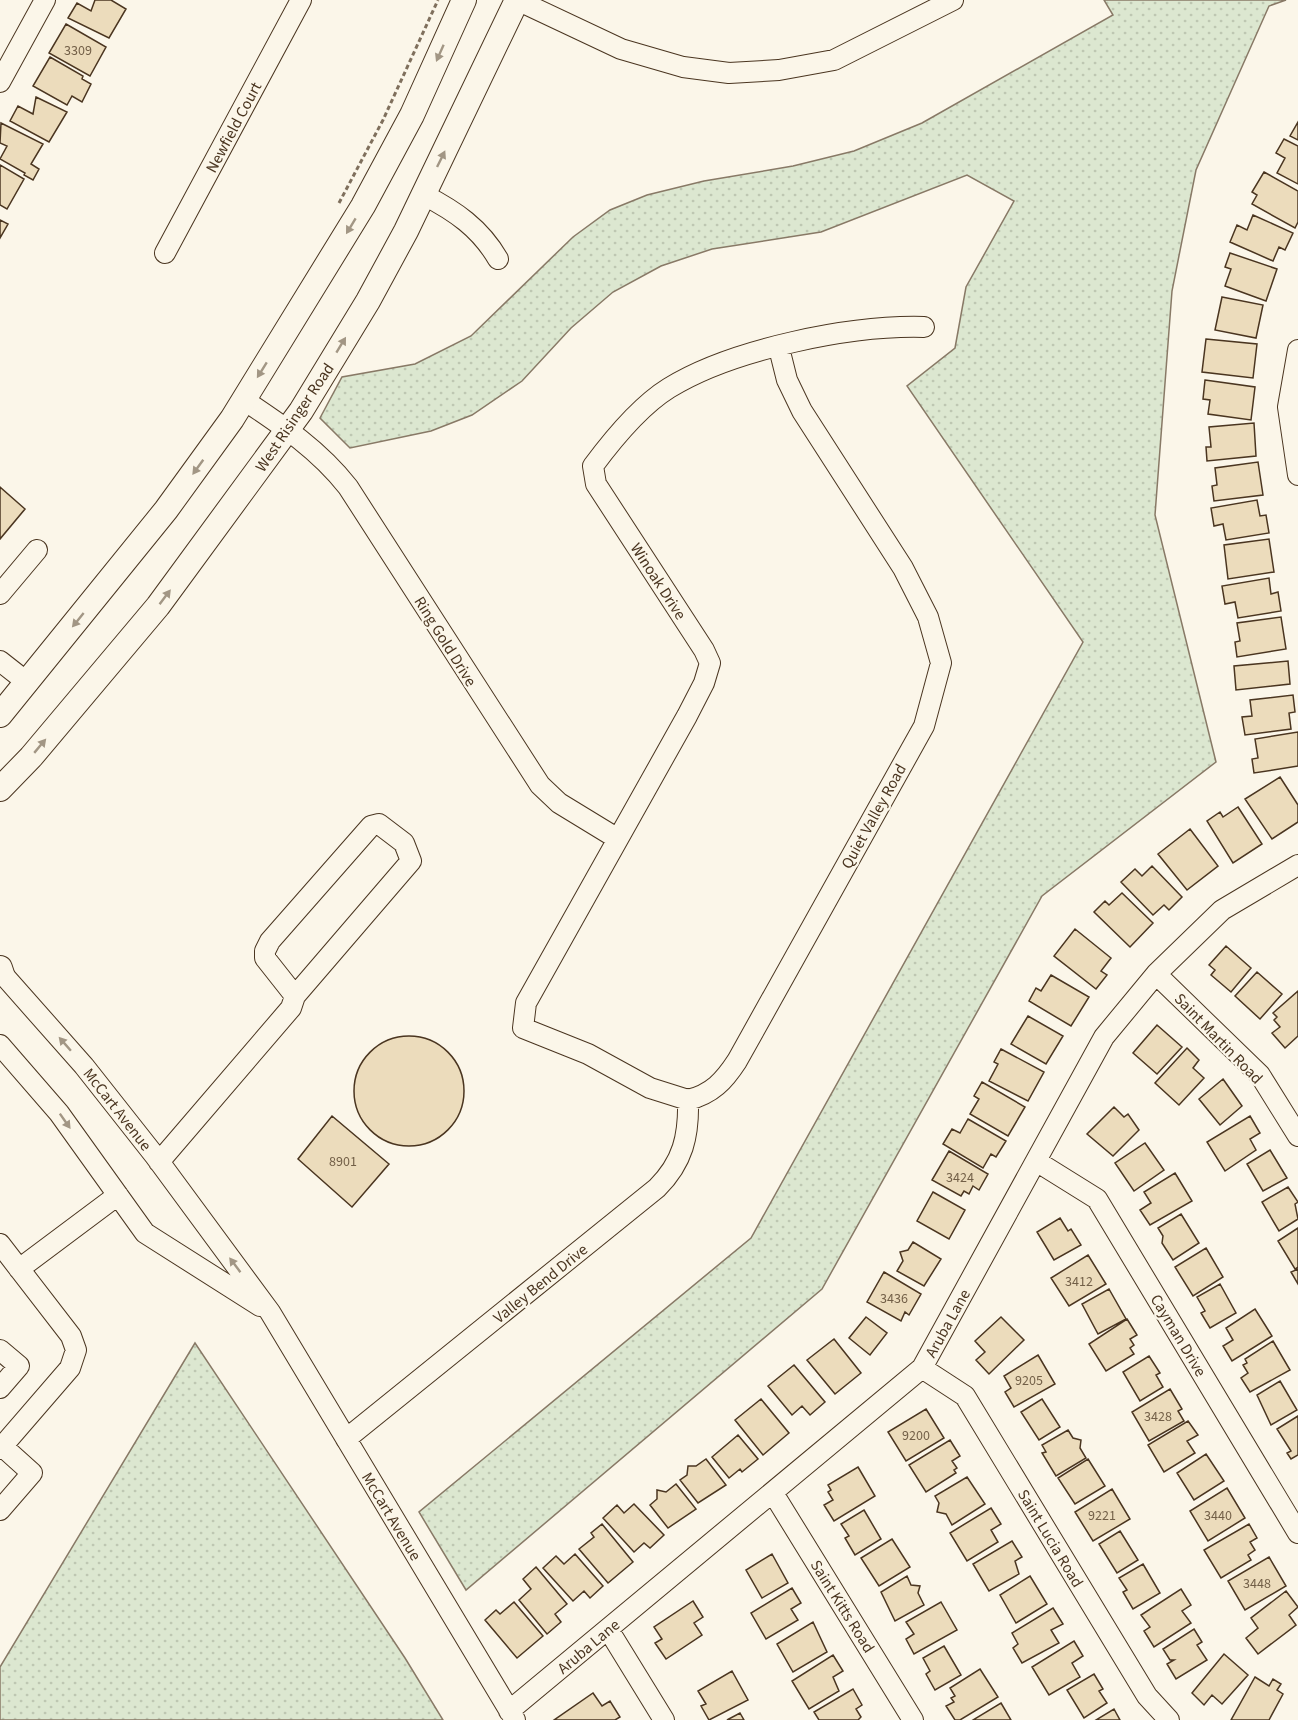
<svg xmlns="http://www.w3.org/2000/svg" width="1298" height="1720" viewBox="0 0 1298 1720" font-family="'Source Sans 3',sans-serif">
	<style>
		.grass { fill: url(#grass-dots); stroke: #887966; stroke-width: 1.5 }
		.building { fill: #ecdcbc; stroke: #4a3520; stroke-width: 1.5 }
		.lines { fill: none; stroke-linecap: round; stroke-linejoin: round }
		.minor-casing { stroke: #4a3520; stroke-width: 22 }
		.major-casing { stroke: #4a3520; stroke-width: 26 }
		.path { stroke: #7f6f5c; stroke-width: 3; stroke-dasharray: 4.5 3; stroke-linecap: butt }
		.minor { stroke: #fbf6e9; stroke-width: 20 }
		.major { stroke: #fbf6e9; stroke-width: 24 }
		.oneway { fill: #a29684 }
		.labels { text-anchor: middle; stroke-width: 4.5; stroke-linejoin: round; paint-order: stroke }
		.number-label { font-size: 14px; fill: #725f47 }
		.street-label { font-size: 16px; fill: #4a3520; stroke: #fbf6e9 }
	</style>
	<defs>
		<pattern id="grass-dots" width="8" height="8" patternUnits="userSpaceOnUse" patternTransform="scale(1.5)"><rect width="8" height="8" fill="#dce7d0"/><path d="M2 2h.1M6 6h.1" fill="none" stroke="#bec7b2" stroke-width="1.8" stroke-linecap="round"/></pattern>
	</defs>
	<rect width="100%" height="100%" fill="#fbf6e9"/>
	<path class="grass" d="M1104,0H1286L1269,6L1196,170L1172,291L1155,515L1216,762L1042,896L822,1289L466,1590L419,1512L751,1238L1083,642L907,386L955,348L966,287L1014,201L967,175L821,232L712,249L661,266L613,292L571,328L522,381L472,415L431,431L350,448L320,418L342,377L415,364L471,336L573,237L610,210L647,195L704,181L793,166L854,151L922,123L1113,15Z
		M195,1343L405,1658L443,1720H0V1667Z"/>
	<path class="building" d="M95,0H111L126,9L109,38L68,18L77,3L91,11Z
		M66,24L106,47L90,76L49,53Z
		M50,57L83,76L82,79L91,84L82,102L72,96L67,105L33,86Z
		M36,97L67,112L49,142L10,121L18,106L33,114Z
		M1298,122V140L1290,136Z
		M1,123L43,144L31,164L39,169L33,180L24,175L25,173L0,159L7,146L0,143Z
		M1284,139L1298,146V184L1277,173L1285,158L1276,153Z
		M0,165L24,179L7,209L0,205Z
		M1264,172L1298,191V222L1295,228L1252,204L1257,195L1252,192Z
		M1253,215L1293,233L1285,250L1279,247L1273,261L1230,242L1237,225L1247,230Z
		M0,220L8,224L0,238Z
		M1230,253L1277,269L1266,301L1225,286L1231,269L1225,267Z
		M1222,297L1263,305L1256,338L1215,330Z
		M1206,339L1257,344L1253,378L1202,372Z
		M1205,380L1255,387L1251,420L1208,414L1210,400L1203,399Z
		M1254,423L1256,456L1207,461L1206,447H1211L1209,427Z
		M1258,462L1263,495L1214,501L1212,486L1217,485L1215,468Z
		M0,487L25,509L0,539Z
		M1257,500L1260,516L1266,515L1269,533L1226,540L1223,524L1214,526L1211,508Z
		M1269,539L1274,572L1228,579L1224,545Z
		M1269,578L1271,594L1278,592L1281,611L1238,618L1235,602L1225,604L1222,586Z
		M1281,617L1286,649L1237,657L1235,642L1240,641L1237,623Z
		M1288,661L1290,684L1236,690L1234,666Z
		M1293,695L1295,712L1289,713L1291,729L1245,735L1242,717L1252,716L1250,700Z
		M1298,732V766L1254,773L1252,759L1258,758L1255,739Z
		M1280,777L1298,805V822L1272,839L1245,799Z
		M1238,807L1262,844L1233,863L1207,821L1220,812L1223,817Z
		M1190,829L1218,866L1187,890L1158,854Z
		M1152,866L1182,897L1169,910L1164,905L1153,915L1121,882L1135,869L1142,876Z
		M1122,893L1153,923L1130,947L1094,912L1105,901L1109,905Z
		M1075,929L1111,958L1101,971L1107,975L1096,989L1054,956Z
		M1226,946L1251,968L1231,992L1211,975L1215,970L1209,965Z
		M1257,972L1282,994L1260,1019L1235,996Z
		M1051,975L1089,997L1071,1026L1029,1001L1036,988L1041,991Z
		M1298,991V1036L1285,1048L1272,1033L1280,1027L1274,1020L1277,1017L1273,1013Z
		M1028,1016L1063,1036L1046,1064L1011,1044Z
		M1157,1025L1182,1047L1157,1074L1133,1053Z
		M354 1091a55 55 0 1 1 110 0a55 55 0 1 1-110 0Z
		M1187,1048L1199,1060L1193,1068L1204,1078L1179,1105L1155,1083Z
		M1001,1049L1044,1072L1028,1101L989,1081L998,1064L994,1062Z
		M1223,1079L1242,1106L1220,1125L1199,1099Z
		M982,1082L1025,1107L1008,1136L970,1114L979,1099L974,1096Z
		M1114,1107L1124,1117L1128,1114L1139,1130L1113,1156L1087,1134Z
		M332,1116L389,1164L352,1207L298,1159Z
		M1250,1116L1260,1133L1250,1139L1256,1150L1225,1171L1207,1142Z
		M968,1119L1006,1141L996,1157L991,1154L983,1168L943,1144L952,1129L960,1133Z
		M1145,1143L1164,1170L1134,1191L1115,1163Z
		M1270,1150L1287,1178L1263,1191L1247,1164Z
		M949,1151L988,1174L979,1190L973,1186L969,1194L964,1191L961,1196L932,1180Z
		M1175,1173L1192,1201L1150,1225L1140,1210L1151,1203L1144,1192Z
		M1288,1187L1298,1202L1295,1204L1298,1219L1279,1231L1262,1202Z
		M933,1192L965,1210L949,1239L917,1221Z
		M1181,1214L1199,1243L1173,1260L1162,1243L1163,1236L1158,1228Z
		M1060,1218L1068,1231L1071,1229L1081,1245L1054,1260L1037,1232Z
		M1298,1228V1267L1295,1269L1278,1241Z
		M913,1242L941,1259L924,1286L897,1271L903,1261L900,1252L908,1250Z
		M1206,1248L1223,1277L1193,1296L1175,1267Z
		M1088,1255L1106,1284L1069,1306L1051,1278Z
		M1298,1269V1284L1291,1272Z
		M884,1272L921,1294L909,1315L905,1312L901,1321L867,1302Z
		M1220,1284L1236,1313L1210,1328L1201,1313L1205,1311L1197,1297Z
		M1109,1289L1126,1319L1098,1334L1082,1304Z
		M1255,1309L1272,1336L1232,1361L1223,1346L1233,1340L1226,1328Z
		M866,1317L887,1333L870,1355L849,1338Z
		M1001,1317L1024,1340L989,1374L976,1360L985,1352L975,1341Z
		M1127,1319L1137,1335L1130,1339L1134,1345L1130,1348L1134,1354L1106,1371L1089,1344Z
		M834,1339L861,1373L835,1394L807,1360Z
		M1273,1341L1290,1370L1250,1392L1241,1378L1248,1373L1243,1365L1247,1363L1245,1359Z
		M1038,1355L1055,1384L1014,1407L1005,1392L1011,1388L1004,1376Z
		M1149,1356L1160,1373L1156,1375L1163,1387L1140,1401L1123,1372Z
		M794,1365L825,1402L810,1415L802,1406L792,1415L768,1386Z
		M1280,1381L1297,1410L1271,1425L1257,1395Z
		M1170,1389L1182,1409L1178,1411L1184,1421L1149,1441L1132,1412Z
		M761,1399L789,1433L763,1455L735,1420Z
		M1042,1399L1060,1427L1039,1440L1021,1412Z
		M926,1409L944,1438L906,1461L888,1432Z
		M1298,1416V1455L1291,1459L1287,1453L1291,1451L1277,1429Z
		M1188,1421L1198,1435L1187,1441L1195,1453L1164,1472L1148,1445Z
		M1068,1430L1073,1438L1081,1440L1080,1448L1086,1458L1056,1476L1042,1453L1046,1452L1042,1445Z
		M738,1435L758,1459L742,1472L740,1469L729,1478L712,1457Z
		M950,1440L960,1456L952,1461L957,1468L954,1470L956,1473L926,1492L909,1465Z
		M1206,1454L1224,1481L1194,1500L1177,1473Z
		M706,1459L726,1485L698,1503L680,1480L687,1475L688,1466H696Z
		M1088,1459L1105,1486L1075,1504L1058,1478Z
		M858,1467L875,1496L834,1521L824,1505L833,1500L828,1492L831,1490L828,1485Z
		M967,1477L985,1504L952,1525L946,1514L937,1512L939,1503L935,1496Z
		M676,1484L696,1509L668,1528L650,1505L657,1499V1490L666,1492Z
		M1227,1488L1245,1518L1208,1541L1190,1511Z
		M1112,1489L1130,1519L1093,1541L1075,1512Z
		M634,1504L664,1535L650,1548L644,1543L634,1552L603,1518L617,1505L624,1513Z
		M991,1508L1001,1524L991,1530L998,1542L967,1561L950,1533Z
		M864,1510L881,1539L855,1555L845,1538L849,1536L841,1524Z
		M602,1524L633,1562L608,1583L579,1549L594,1537L591,1533Z
		M1249,1524L1257,1538L1250,1542L1255,1550L1248,1555L1251,1560L1221,1578L1204,1550Z
		M1120,1531L1138,1560L1117,1573L1099,1544Z
		M892,1539L910,1567L879,1586L861,1558Z
		M1012,1541L1022,1557L1015,1561L1019,1574L989,1591L973,1564Z
		M575,1554L603,1586L590,1598L584,1591L573,1601L543,1568L556,1556L564,1564Z
		M772,1554L788,1583L762,1598L746,1570Z
		M1269,1557L1286,1586L1245,1610L1228,1581Z
		M1143,1564L1160,1593L1133,1609L1123,1592L1127,1590L1119,1578Z
		M536,1567L567,1604L555,1614L561,1622L547,1634L519,1600L531,1589L523,1579Z
		M907,1576L911,1585L920,1586L918,1593L924,1605L895,1621L881,1592Z
		M1030,1576L1047,1604L1016,1623L1000,1595Z
		M792,1588L801,1603L791,1609L798,1620L766,1639L751,1613Z
		M1181,1589L1191,1605L1182,1611L1191,1623L1154,1647L1144,1631L1150,1627L1141,1615Z
		M1286,1591L1298,1607L1289,1615L1296,1625L1258,1654L1246,1638L1258,1628L1251,1618Z
		M693,1601L703,1617L694,1623L702,1635L666,1659L655,1643L662,1639L654,1627Z
		M514,1602L543,1636L517,1658L485,1620L496,1610L500,1614Z
		M941,1602L957,1630L914,1654L906,1639L914,1634L906,1622Z
		M1053,1608L1063,1624L1051,1630L1059,1643L1022,1663L1013,1648L1018,1644L1012,1633Z
		M813,1622L827,1652L793,1672L777,1644Z
		M1194,1629L1202,1642L1197,1645L1207,1660L1176,1679L1167,1664L1174,1660H1170L1163,1649Z
		M1074,1641L1083,1656L1072,1663L1080,1677L1049,1695L1032,1667Z
		M944,1646L961,1675L935,1690L926,1674L930,1671L923,1658Z
		M1224,1654L1248,1675L1222,1704L1212,1695L1204,1705L1192,1693Z
		M833,1655L843,1671L833,1677L839,1691L809,1709L792,1681Z
		M980,1669L998,1697L960,1720H955L946,1706L954,1702L951,1698L955,1696L950,1688Z
		M732,1671L748,1700L709,1720L701,1706L706,1704L698,1691Z
		M1094,1674L1103,1689L1099,1691L1107,1703L1084,1718L1067,1690Z
		M1255,1677L1269,1686L1273,1679L1281,1684L1277,1690L1283,1694L1269,1720H1231Z
		M853,1689L862,1705L856,1709L861,1717L858,1720H819L814,1712Z
		M593,1693L602,1706L610,1701L620,1717L615,1720H554Z
		M1001,1703L1011,1720H973Z
		M1114,1709L1120,1720H1096Z
		M740,1713L744,1720H727Z"/>
	<g class="lines">
		<g class="minor-casing">
			<path id="minor" d="M517,0L621,49L683,67L729,73L779,70L834,60L953,0
				M0,82L45,0
				M424,195C455,211 480,228 498,259
				M165,253L301,0
				M779,348L787,380L802,411L903,568L928,617L941,663L924,726L737,1061C724,1081 712,1094 688,1100L650,1088L588,1054L523,1028L526,1003L687,716L704,683L710,663L704,650L596,484L593,466C613,439 640,406 669,388C732,349 851,325 924,327
				M1298,350L1288,407L1298,475
				M244,400C283,426 319,450 348,487L540,785L559,803L618,839
				M0,594L37,550
				M0,661L28,683
				M0,971L84,1066L155,1156L270,1312L515,1720
				M1156,974L1260,1075L1298,1136
				M0,1045L59,1113L145,1233L260,1306
				M1036,1161L1097,1199L1298,1533
				M159,1162L291,1008L295,996L265,958V951L270,941L371,826L379,824L404,843L411,861L295,996
				M0,1244L71,1336L76,1350L70,1368L0,1449
				M19,1269L118,1195
				M0,1350L19,1366L0,1388
				M922,1368L965,1396L1147,1696L1169,1720
				M346,1439L657,1188C683,1162 689,1136 688,1100
				M773,1493L913,1720
				M0,1510L32,1473L2,1446
				M608,1629L664,1720
				M509,1711L922,1368L1104,1037L1156,974L1222,910L1298,865"/>
		</g>
		<g class="major-casing">
			<path id="major" d="M0,715L166,510L232,419L363,206L412,115L464,0
				M0,789L31,757L158,606L301,411L368,301L406,231L517,0
				M0,968L2,974"/>
		</g>
		<path class="path" d="M339,203L383,120L438,0"/>
		<use href="#minor" class="minor"/>
		<use href="#major" class="major"/>
	</g>
	<defs><path id="oneway-solid" d="M-6-.8H1V-3.2L6.5 0L1 3.2V.8H-6Z" transform="scale(1.5)"/></defs>
	<g class="oneway">
		<use href="#oneway-solid" transform="translate(440 53) rotate(114)"/>
		<use href="#oneway-solid" transform="translate(441 159) rotate(-64)"/>
		<use href="#oneway-solid" transform="translate(351 226) rotate(121)"/>
		<use href="#oneway-solid" transform="translate(341 345) rotate(-59)"/>
		<use href="#oneway-solid" transform="translate(262 370) rotate(122)"/>
		<use href="#oneway-solid" transform="translate(198 467) rotate(126)"/>
		<use href="#oneway-solid" transform="translate(165 597) rotate(-53)"/>
		<use href="#oneway-solid" transform="translate(78 620) rotate(129)"/>
		<use href="#oneway-solid" transform="translate(40 746) rotate(-50)"/>
		<use href="#oneway-solid" transform="translate(65 1044) rotate(-131)"/>
		<use href="#oneway-solid" transform="translate(65 1121) rotate(55)"/>
		<use href="#oneway-solid" transform="translate(235 1265) rotate(-127)"/>
	</g>
	<g class="labels">
		<g class="number-label">
			<text x="78" y="55">3309</text>
			<text x="343" y="1166">8901</text>
			<text x="960" y="1182">3424</text>
			<text x="1079" y="1286">3412</text>
			<text x="894" y="1303">3436</text>
			<text x="1029" y="1385">9205</text>
			<text x="1158" y="1421">3428</text>
			<text x="916" y="1440">9200</text>
			<text x="1102" y="1520">9221</text>
			<text x="1218" y="1520">3440</text>
			<text x="1257" y="1588">3448</text>
		</g>
		<g class="street-label">
			<text transform="translate(233 127) rotate(-62)" y="6">Newfield Court</text>
			<text transform="translate(294 417) rotate(-56)" y="6">West Risinger Road</text>
			<text transform="translate(659 581) rotate(57)" y="6">Winoak Drive</text>
			<text transform="translate(446 641) rotate(58)" y="6">Ring Gold Drive</text>
			<text transform="translate(873 816) rotate(-61)" y="6">Quiet Valley Road</text>
			<text transform="translate(1219 1038) rotate(46)" y="6">Saint Martin Road</text>
			<text transform="translate(118 1109) rotate(52)" y="6">McCart Avenue</text>
			<text transform="translate(540 1283) rotate(-39)" y="6">Valley Bend Drive</text>
			<text transform="translate(947 1323) rotate(-61)" y="6">Aruba Lane</text>
			<text transform="translate(1179 1335) rotate(59)" y="6">Cayman Drive</text>
			<text transform="translate(392 1516) rotate(59)" y="6">McCart Avenue</text>
			<text transform="translate(1051 1538) rotate(59)" y="6">Saint Lucia Road</text>
			<text transform="translate(843 1606) rotate(58)" y="6">Saint Kitts Road</text>
			<text transform="translate(588 1646) rotate(-40)" y="6">Aruba Lane</text>
		</g>
	</g>
</svg>
